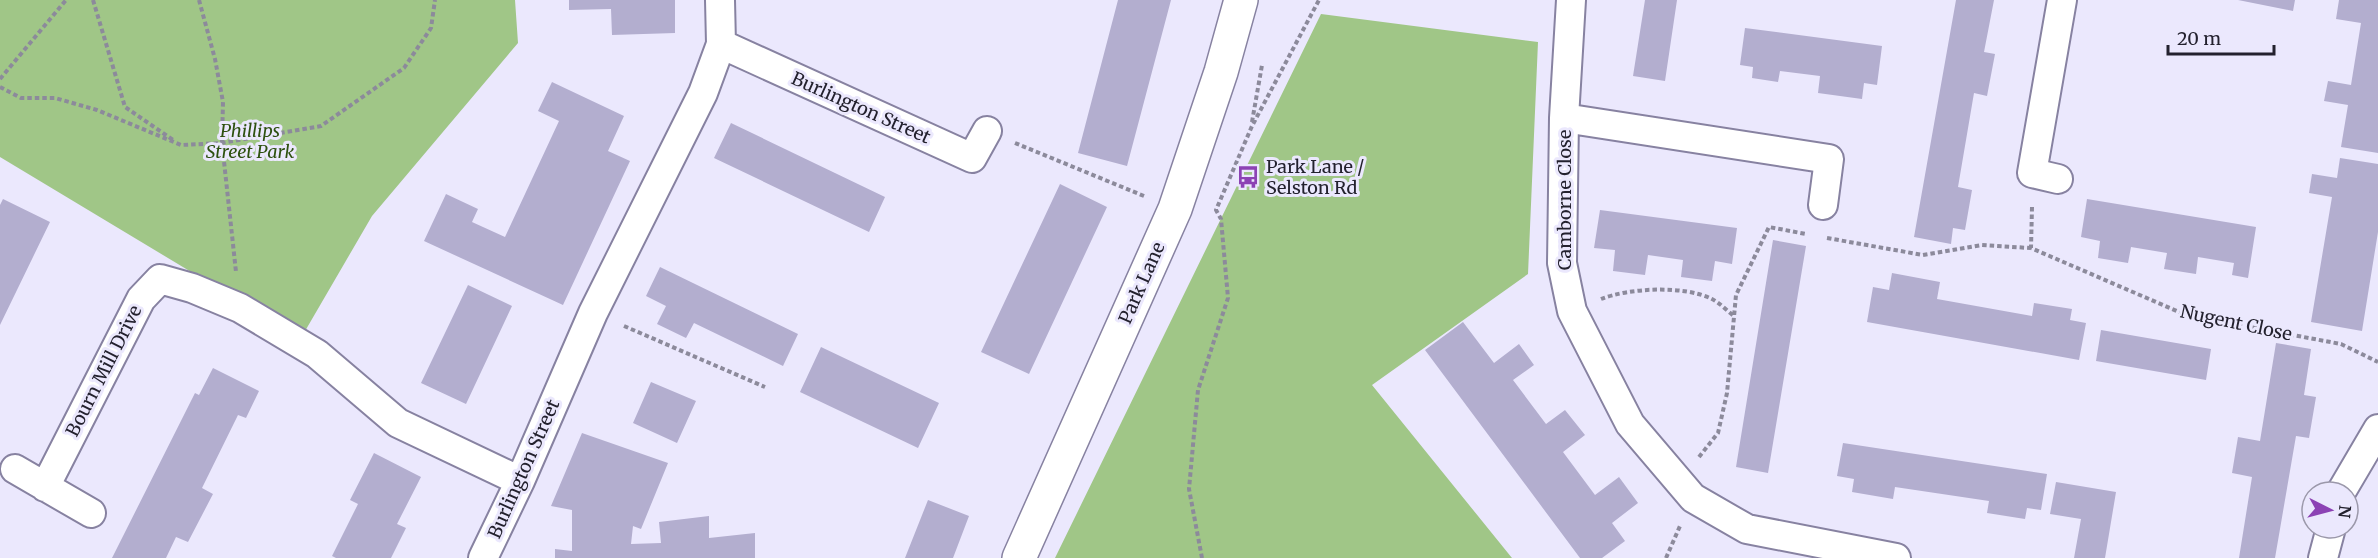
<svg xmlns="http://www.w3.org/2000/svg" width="2378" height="558" viewBox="0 0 2378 558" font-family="Merriweather,serif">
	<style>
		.green { fill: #a0c687 }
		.building { fill: #b3aecf }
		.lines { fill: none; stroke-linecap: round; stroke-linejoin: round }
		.minor-casing { stroke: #8782a1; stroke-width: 32 }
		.secondary-casing { stroke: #8782a1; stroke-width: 36 }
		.path { stroke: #8c8a9b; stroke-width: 4; stroke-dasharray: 4.5 3; stroke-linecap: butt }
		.minor { stroke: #fff; stroke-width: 28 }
		.secondary { stroke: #fff; stroke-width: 33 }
		.labels { text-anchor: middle; stroke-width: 6; stroke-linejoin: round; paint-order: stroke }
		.street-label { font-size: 18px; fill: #23212e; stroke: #ebe8fd }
		.park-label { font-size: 18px; font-style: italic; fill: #2e5110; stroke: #ebe8fd }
		.poi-label { font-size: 18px; fill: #23212e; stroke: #ebe8fd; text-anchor: start }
	</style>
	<rect width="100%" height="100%" fill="#ebe8fd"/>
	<path class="green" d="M0,0H515L518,43L372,216L301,338L0,157Z
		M1321,14L1538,42L1528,274L1372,385L1512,558H1055Z"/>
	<path class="building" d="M569,0H675V33L612,35L611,9L569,10Z
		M1118,0H1171L1127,166L1078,153Z
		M1645,0H1677L1665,81L1633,76Z
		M1956,0H1994L1984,52L1995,54L1987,96L1974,93L1958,187L1972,190L1965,230L1953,228L1951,244L1914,237Z
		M2238,0H2295L2293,11Z
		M2339,0H2378V153L2341,147L2348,105L2324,101L2328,81L2351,85L2361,23L2336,19Z
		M1745,28L1882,46L1877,85L1864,83L1862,99L1818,93L1820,76L1780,71L1778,82L1752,78L1753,67L1740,65Z
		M552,82L624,116L608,151L630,161L563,305L424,241L446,194L478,209L472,222L505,237L559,121L538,111Z
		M731,123L885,197L869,232L714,158Z
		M2340,158L2378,164V232L2362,331L2311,322L2332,197L2309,193L2312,174L2337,178Z
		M1060,184L1107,207L1029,374L981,352Z
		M3,199L50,222L0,325V205Z
		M2087,199L2256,227L2248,278L2232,275L2234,263L2198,257L2196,274L2164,269L2167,253L2131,247L2128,263L2098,258L2100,241L2081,237Z
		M1600,210L1737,228L1732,264L1715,261L1712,281L1681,277L1683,260L1648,255L1645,275L1613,271L1615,250L1594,248Z
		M1773,240L1806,246L1768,473L1736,467Z
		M660,267L798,334L783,366L694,323L686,338L657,324L666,306L646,296Z
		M1892,273L1940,282L1937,299L2032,316L2034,303L2072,309L2070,320L2086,323L2079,360L1867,322L1873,287L1889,290Z
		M468,285L512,306L466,404L421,383Z
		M1463,322L1494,363L1519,344L1534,365L1513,380L1546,424L1565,410L1585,435L1563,452L1595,495L1619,477L1638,503L1612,523L1625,541L1602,558H1580L1425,350Z
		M2101,330L2211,349L2206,380L2096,361Z
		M2276,343L2311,349L2304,395L2316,397L2309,438L2296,436L2275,558H2239L2252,477L2232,473L2238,437L2260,441Z
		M821,347L939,403L918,448L800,392Z
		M213,368L259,391L246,418L238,415L202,488L213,494L188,542L176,537L166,558H112L195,393L199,395Z
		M651,382L696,401L677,443L633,423Z
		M582,433L668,463L641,529L633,526L631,544L661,543L659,522L709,516V538L755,533V558H555V549L572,551V510L551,506Z
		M1843,443L2047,474L2041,510L2027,508L2025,519L1987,513L1989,501L1895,487L1893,499L1852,492L1854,479L1837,476Z
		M374,453L421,477L397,524L406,528L391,558H336L332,556L358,504L350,500Z
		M2056,482L2116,492L2105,558H2074L2081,519L2050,514Z
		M928,500L969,516L953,558H905Z"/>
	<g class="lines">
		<g class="minor-casing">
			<path id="minor" d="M1571,0L1564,118L1562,263L1572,311L1630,424L1693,498L1747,529L1896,558
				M721,44L972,158L987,131
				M1564,118L1829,159L1823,205
				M2058,179L2032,173L2062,0
				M15,469L91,513
				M45,487L141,299L160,279L192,288L240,308L317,354L398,423L520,481
				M2341,492L2378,429
				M483,558L520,481L593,313L703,93L721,44L720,0
				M2323,558L2331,528"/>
		</g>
		<g class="secondary-casing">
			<path id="secondary" d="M1019,558L1175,209L1221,72L1241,0"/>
		</g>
		<path class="path" d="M93,0L125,107L173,140
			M199,0L215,59L223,102L222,143L236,272
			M0,79L66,0
			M0,87L21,98H55L97,110L181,145L222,143L321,126L404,68L431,28L435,0
			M1252,122L1262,65
			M1015,143L1144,196
			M2032,207L2031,248L2186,315L2341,344L2378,362
			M1827,238L1923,255L1982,245L2030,248
			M1601,299C1629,288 1684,285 1712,299C1720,303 1727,311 1734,316
			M624,326L765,387
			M1699,457L1718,433L1727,393L1736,295L1769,227L1806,234
			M1202,558L1189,489L1198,390L1228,298L1221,219L1216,210L1252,126L1319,0
			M1666,558L1680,526"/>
		<use href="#minor" class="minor"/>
		<use href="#secondary" class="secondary"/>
	</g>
	<defs>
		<g id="bus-bare" transform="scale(1.8)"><path d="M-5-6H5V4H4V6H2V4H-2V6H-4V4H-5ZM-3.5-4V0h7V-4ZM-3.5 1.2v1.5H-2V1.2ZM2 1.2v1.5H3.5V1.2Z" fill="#8c42b4" stroke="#ebe8fd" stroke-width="2.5" paint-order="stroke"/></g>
	</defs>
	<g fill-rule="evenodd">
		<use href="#bus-bare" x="1248" y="177"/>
	</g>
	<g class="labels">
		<g class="street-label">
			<text transform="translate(861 108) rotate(24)" y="6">Burlington Street</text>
			<text transform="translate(1565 200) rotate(-90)" y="6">Camborne Close</text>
			<text transform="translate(1142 283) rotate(-66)" y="6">Park Lane</text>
			<text transform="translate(2236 323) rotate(12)" y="6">Nugent Close</text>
			<text transform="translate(104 371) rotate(-63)" y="6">Bourn Mill Drive</text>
			<text transform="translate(524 469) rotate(-66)" y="6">Burlington Street</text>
		</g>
		<g class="park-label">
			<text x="250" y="137">Phillips<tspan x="250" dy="21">Street Park</tspan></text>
		</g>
		<g class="poi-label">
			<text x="1266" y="173">Park Lane /<tspan x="1266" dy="21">Selston Rd</tspan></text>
		</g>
	</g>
	<g transform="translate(2330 510) rotate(96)"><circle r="28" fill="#ebe8fd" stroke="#9b98aa" stroke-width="1.5"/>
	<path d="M0-4.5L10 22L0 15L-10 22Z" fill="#8c42b4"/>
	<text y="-9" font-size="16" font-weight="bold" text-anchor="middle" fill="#23212e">N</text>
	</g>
	<path d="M2168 45v9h106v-9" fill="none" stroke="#23212e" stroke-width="3"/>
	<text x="2177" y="45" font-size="18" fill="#23212e" stroke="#ebe8fd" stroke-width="4.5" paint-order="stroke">20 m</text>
</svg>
